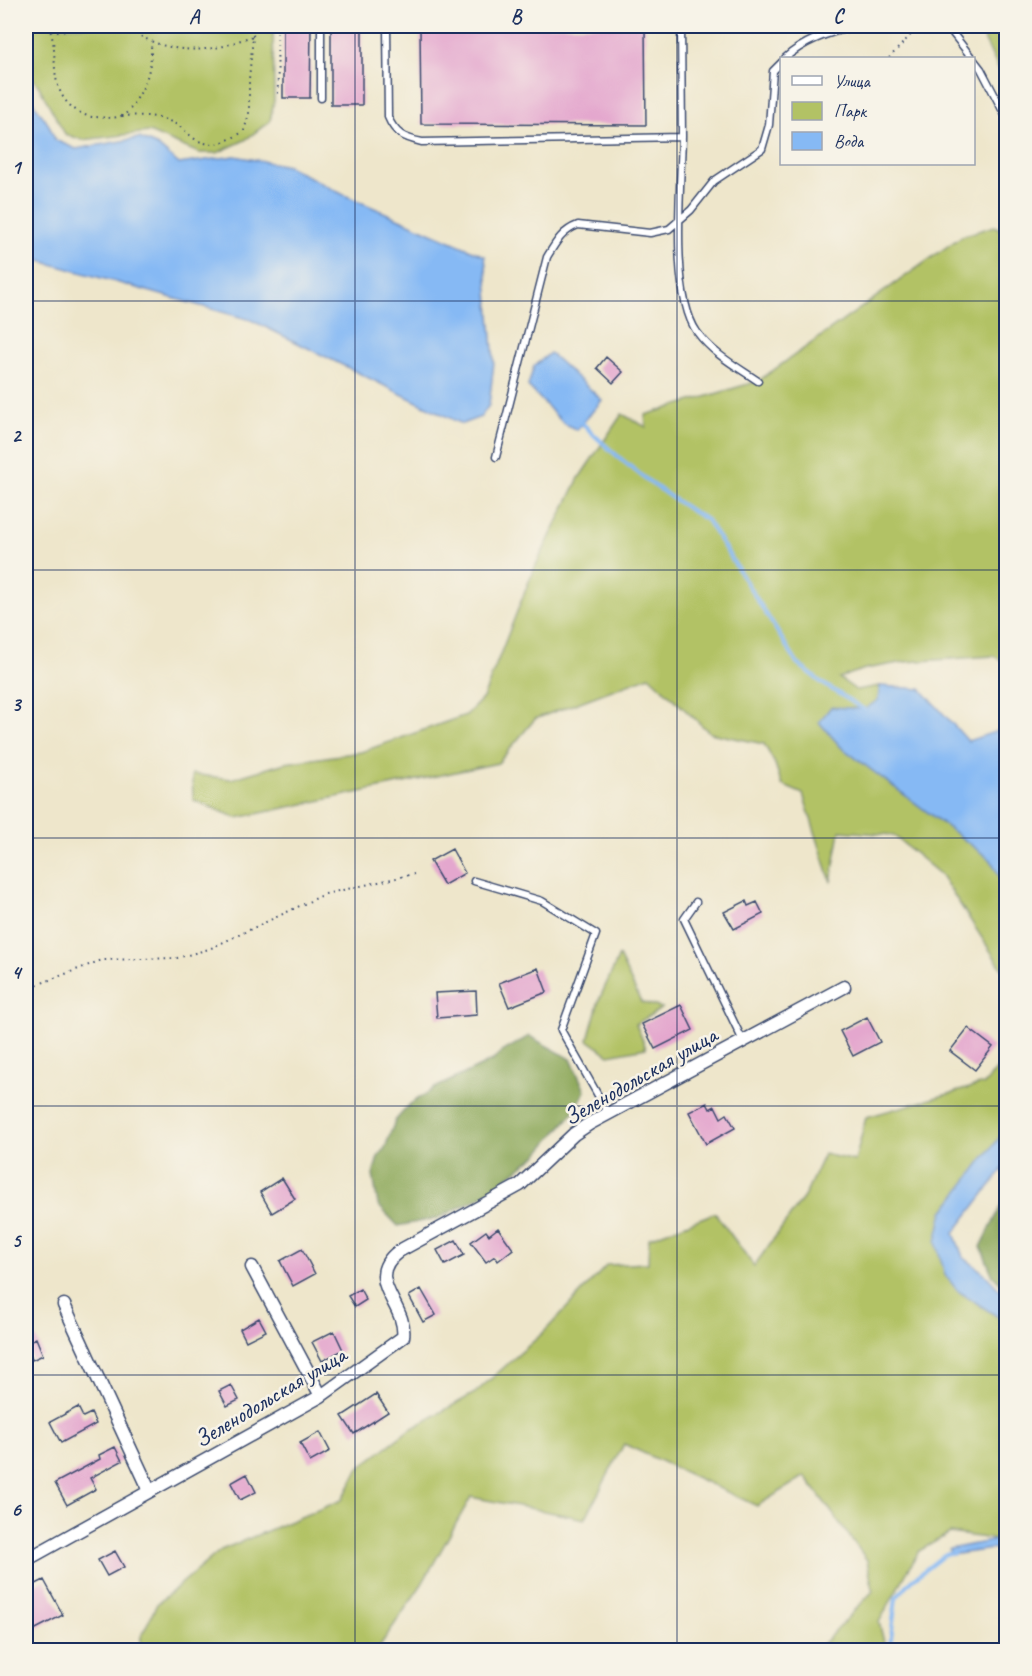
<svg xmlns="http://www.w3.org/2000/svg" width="1032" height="1676" viewBox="0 0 1032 1676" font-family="Caveat,sans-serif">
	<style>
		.green { fill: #b2c265; stroke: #667862; stroke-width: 1.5 }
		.forest { fill: #8da85a; stroke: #546c5c; stroke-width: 1.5 }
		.water { fill: #86b9f4; stroke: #5074a9; stroke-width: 1.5 }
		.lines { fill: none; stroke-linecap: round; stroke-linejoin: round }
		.stream { stroke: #86b9f4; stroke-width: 4 }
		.building { fill: #e4a7ce }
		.service-casing { stroke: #3b4a6e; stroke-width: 9 }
		.minor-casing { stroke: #3b4a6e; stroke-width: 15 }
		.path { stroke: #3b4a6e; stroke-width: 2; stroke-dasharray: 1.5 4.5; stroke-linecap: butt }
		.service { stroke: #fff; stroke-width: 6 }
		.minor { stroke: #fff; stroke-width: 12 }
		.grid { fill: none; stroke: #1b2f5e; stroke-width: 1.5; stroke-opacity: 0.55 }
		.labels { text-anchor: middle; stroke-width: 5; stroke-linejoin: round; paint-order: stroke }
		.street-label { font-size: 24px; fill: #1b2f5e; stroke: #f7f3e8 }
		.neatline { fill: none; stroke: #1b2f5e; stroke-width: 2 }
		.grid-label { font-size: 20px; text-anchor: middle; font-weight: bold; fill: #1b2f5e }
	</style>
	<rect width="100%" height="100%" fill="#f7f3e8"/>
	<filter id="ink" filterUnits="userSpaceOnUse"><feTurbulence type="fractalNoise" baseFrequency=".0167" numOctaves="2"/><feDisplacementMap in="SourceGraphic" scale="12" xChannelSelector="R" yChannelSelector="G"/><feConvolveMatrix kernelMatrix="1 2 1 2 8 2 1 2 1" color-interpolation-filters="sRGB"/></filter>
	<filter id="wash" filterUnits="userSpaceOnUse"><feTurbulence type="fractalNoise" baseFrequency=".008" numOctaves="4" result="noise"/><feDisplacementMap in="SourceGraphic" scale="24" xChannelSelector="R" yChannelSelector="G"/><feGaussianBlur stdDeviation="1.35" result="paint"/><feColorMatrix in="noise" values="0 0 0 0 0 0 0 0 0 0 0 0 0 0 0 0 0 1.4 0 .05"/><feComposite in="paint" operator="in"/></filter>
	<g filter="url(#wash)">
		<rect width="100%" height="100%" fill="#eee6cb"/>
		<path class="green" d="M26,26H273L274,101L270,121L245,140L217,153H199L149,132L82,140L65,134L38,85L26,71Z
			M978,26H1006V85Z
			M994,226L1006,232V663L994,656L905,662L865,669L839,678L856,690L880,686L878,700L865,710L831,707L819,722L841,747L991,860L1006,890V975L941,875L893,835L840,831L831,882L803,794L782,785L775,764L764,744L710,733L649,676L535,719L498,763L237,818L193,800L192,774L231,779L285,763L361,752L466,715L483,698L533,571L579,478L622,414L646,427L645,415L758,381L962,236Z
			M619,956L641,1002L662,1008L636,1024L646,1048L609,1055L588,1040L599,1000Z
			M1006,1059V1129L943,1212L945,1275L958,1291L1006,1322V1538L999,1540L950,1533L919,1551L879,1622L886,1650H817L873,1591L867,1560L805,1476L757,1506L624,1444L585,1519L471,1497L422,1584L377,1650H140L141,1637L157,1604L221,1550L342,1500L359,1468L409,1430L475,1393L544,1332L607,1265L648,1263L649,1238L715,1213L754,1266L804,1197L824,1154L855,1161L866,1117L984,1084Z"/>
		<path class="forest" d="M529,1036L571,1059L585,1091L572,1114L537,1155L481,1197L438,1218L398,1226L378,1205L373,1175L378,1157L385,1148L395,1121L410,1104L435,1088L493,1060L502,1052Z
			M1006,1196V1289L993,1276L981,1247Z"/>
		<path class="water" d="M26,92L49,125L55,140L76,149L139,138L158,146L179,164L235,156L288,166L342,194L485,256L494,362L489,405L481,417L462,424L251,320L26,257Z
			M550,353L602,400L577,430L563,423L528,386L534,366Z
			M880,686L921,689L968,741L1006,728V890L991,860L841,747L819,722L831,707L865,709L878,700Z
			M1006,1129V1165L954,1233L963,1257L984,1273L1006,1297V1322L958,1291L945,1275L936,1242L943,1212Z
			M1006,1538V1547L950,1555L949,1549Z"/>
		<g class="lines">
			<path class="stream" d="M579,420C615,457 663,495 707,520L797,663L822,683L868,712
				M892,1650L890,1645L896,1598L912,1580L944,1555L954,1553"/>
		</g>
		<g id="blocks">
			<path class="building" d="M283,26H311L310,98H283Z
				M331,26H362V105H331Z
				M420,26H645L646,125L421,124Z
				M606,357L623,372L613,383L597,368Z
				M452,849L465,873L444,885L430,861Z
				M746,901L748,906L757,902L763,914L734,929L724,912Z
				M538,968L547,992L509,1007L499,983Z
				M476,991L477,1015L437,1018L435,993Z
				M681,1005L693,1030L655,1049L642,1024Z
				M867,1017L880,1042L853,1056L840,1031Z
				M968,1028L993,1047L975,1070L950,1051Z
				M707,1103L710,1109L715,1106L721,1118L727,1114L735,1128L706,1144L689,1112Z
				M282,1178L295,1199L272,1213L260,1192Z
				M498,1228L513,1249L498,1261L495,1256L486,1262L471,1242L486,1231L489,1235Z
				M456,1240L464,1255L445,1265L437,1250Z
				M302,1249L315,1274L293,1286L280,1261Z
				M360,1289L366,1300L355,1307L348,1296Z
				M421,1289L436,1315L423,1322L409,1296Z
				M259,1318L266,1331L246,1341L240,1329Z
				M334,1331L343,1350L322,1361L312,1342Z
				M36,1338L43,1355L32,1360L30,1354L26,1356V1343Z
				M231,1385L239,1400L227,1406L219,1391Z
				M376,1394L388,1412L354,1434L342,1416Z
				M78,1407L83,1417L91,1413L96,1424L61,1443L50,1422Z
				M320,1432L330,1451L310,1462L300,1443Z
				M115,1447L122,1461L90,1478L96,1489L67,1505L55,1483L100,1459L99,1455Z
				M247,1474L256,1492L240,1500L231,1483Z
				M115,1551L124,1567L107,1576L98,1560Z
				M44,1580L63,1615L26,1634V1589Z"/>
		</g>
	</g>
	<g filter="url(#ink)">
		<use href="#blocks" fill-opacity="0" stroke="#3b4a6e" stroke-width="1.5"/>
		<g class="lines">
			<g class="service-casing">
				<path id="service" d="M387,26L388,117C395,134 404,138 422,142L682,137L681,26
					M947,26L972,58
					M785,58C805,40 832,31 858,26
					M974,60L981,69L1006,117
					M321,98V26
					M682,137C681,185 670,294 697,332C713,354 736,366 758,381
					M496,457L547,257C556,242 562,231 578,225L650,233L669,229L691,210L714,181L762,149L769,125L773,71L782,62
					M474,881L542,901L596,934L561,1030L608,1113
					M696,902L684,919L743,1041"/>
			</g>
			<g class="minor-casing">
				<path id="minor" d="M252,1267L321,1396
					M64,1305L150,1491
					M26,1560L321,1396L403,1337C408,1304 361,1280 399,1251L520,1185L574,1134L589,1124L844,987"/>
			</g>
			<path class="path" d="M48,26C59,47 50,72 61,93C66,105 81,116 93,117C102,117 113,119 121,116C127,114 131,108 134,103C147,84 152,66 151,42
				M126,26C150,46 182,53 213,48C227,47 240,39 254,36
				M277,26L278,98
				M51,31H62L80,26
				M889,58L919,26
				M122,116C141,115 160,115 177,125C183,128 187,133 192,137C210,150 227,142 244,131L249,114V79L254,26
				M26,989L102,960L177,958L209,949L325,894L414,874"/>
			<use href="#service" class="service"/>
			<use href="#minor" class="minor"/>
		</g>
	</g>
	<path class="grid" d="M355,26V1650M677,26V1650M26,301H1006M26,570H1006M26,838H1006M26,1106H1006M26,1375H1006"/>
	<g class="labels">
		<g class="street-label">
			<text transform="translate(640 1076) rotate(-30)" y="8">Зеленодольская улица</text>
			<text transform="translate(270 1397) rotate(-31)" y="8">Зеленодольская улица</text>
		</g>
	</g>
	<rect width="1032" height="1676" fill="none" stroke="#f7f3e8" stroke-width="66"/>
	<rect x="780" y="57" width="195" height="108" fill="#f7f3e8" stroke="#9fa5b1" stroke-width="1.5"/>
	<rect x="792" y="76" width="30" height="9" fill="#ffffff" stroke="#9fa5b1" stroke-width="1.5"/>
	<text x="834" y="87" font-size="18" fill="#1b2f5e">Улица</text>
	<rect x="792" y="102" width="30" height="18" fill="#b2c265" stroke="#9fa5b1" stroke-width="1.5"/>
	<text x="834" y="117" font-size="18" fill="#1b2f5e">Парк</text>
	<rect x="792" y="132" width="30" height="18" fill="#86b9f4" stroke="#9fa5b1" stroke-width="1.5"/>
	<text x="834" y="147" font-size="18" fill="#1b2f5e">Вода</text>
	<rect x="33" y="33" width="966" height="1610" class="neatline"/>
	<g class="grid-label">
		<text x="194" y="23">A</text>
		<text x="516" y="23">B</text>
		<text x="838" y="23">C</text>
		<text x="16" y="174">1</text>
		<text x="16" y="442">2</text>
		<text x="16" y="711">3</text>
		<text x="16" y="979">4</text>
		<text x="16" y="1247">5</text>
		<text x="16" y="1516">6</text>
	</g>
</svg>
